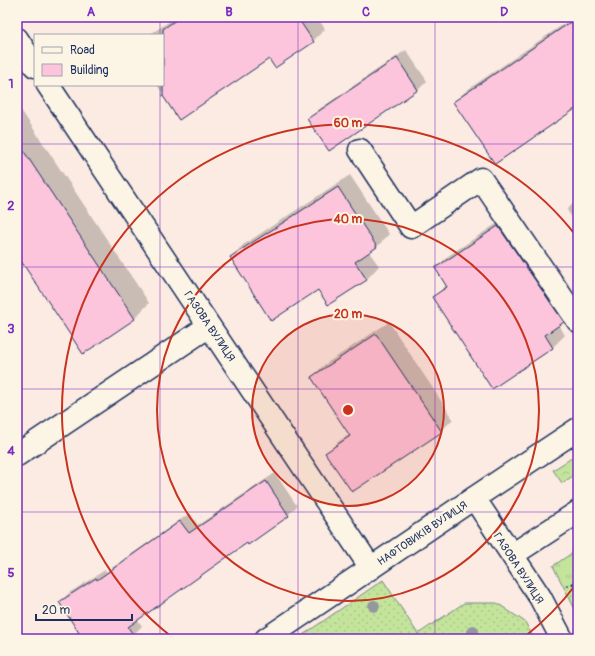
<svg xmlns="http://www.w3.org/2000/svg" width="595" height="656" viewBox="0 0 595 656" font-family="Pangolin,sans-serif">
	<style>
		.grass { fill: url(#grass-dots); stroke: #708a7d }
		.forest { fill: url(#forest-crowns); stroke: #708a7d }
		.park { fill: url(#park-tufts); stroke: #708a7d }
		.shadow { fill: #0003 }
		.building { fill: #fdc5db; stroke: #1b2f5e }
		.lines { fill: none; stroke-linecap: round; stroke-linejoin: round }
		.minor-casing { stroke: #1b2f5e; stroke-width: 25 }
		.path { stroke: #1b2f5e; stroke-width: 2.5; stroke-dasharray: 3 3; stroke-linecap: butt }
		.minor { stroke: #fcf5e5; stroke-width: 22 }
		.tree { fill: #9397a0 }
		.grid { fill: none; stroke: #7b2cbf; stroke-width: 1; stroke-opacity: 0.55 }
		.ring { fill: none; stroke: #c8321e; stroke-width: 2 }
		.labels { text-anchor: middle; stroke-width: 4; stroke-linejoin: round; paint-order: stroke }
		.street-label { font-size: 11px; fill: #1b2f5e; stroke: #fcf5e5 }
		.centre { fill: #c8321e; stroke: #fcf5e5; stroke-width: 2 }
		.ring-label { font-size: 12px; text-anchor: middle; font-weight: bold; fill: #c8321e; stroke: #fcf5e5; stroke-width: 4; stroke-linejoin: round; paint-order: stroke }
		.neatline { fill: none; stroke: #7b2cbf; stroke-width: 1.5 }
		.grid-label { font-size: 13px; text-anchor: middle; font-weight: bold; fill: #7b2cbf }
	</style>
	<defs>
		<pattern id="grass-dots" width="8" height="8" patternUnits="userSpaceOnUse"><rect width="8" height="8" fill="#c4e49c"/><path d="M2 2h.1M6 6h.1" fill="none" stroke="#a8c489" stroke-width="1.8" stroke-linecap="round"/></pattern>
		<pattern id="forest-crowns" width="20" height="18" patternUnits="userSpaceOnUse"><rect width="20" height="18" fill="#c4e49c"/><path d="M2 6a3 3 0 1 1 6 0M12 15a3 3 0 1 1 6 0" fill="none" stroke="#a8c489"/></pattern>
		<pattern id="park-tufts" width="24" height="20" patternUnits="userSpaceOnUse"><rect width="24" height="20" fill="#c4e49c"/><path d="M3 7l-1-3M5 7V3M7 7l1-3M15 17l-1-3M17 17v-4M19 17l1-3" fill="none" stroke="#a8c489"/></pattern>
	</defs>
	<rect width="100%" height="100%" fill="#fcebe3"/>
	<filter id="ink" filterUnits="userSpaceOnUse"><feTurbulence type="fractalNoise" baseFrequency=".025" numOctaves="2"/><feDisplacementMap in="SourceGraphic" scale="8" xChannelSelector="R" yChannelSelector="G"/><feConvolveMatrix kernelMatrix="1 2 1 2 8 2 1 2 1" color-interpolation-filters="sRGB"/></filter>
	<g filter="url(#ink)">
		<path class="grass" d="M383,580L418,634L464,603H497L525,622L534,639H297Z"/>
		<path class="forest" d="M578,454V473L562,483L553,470Z"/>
		<path class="park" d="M578,549V615L553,566Z"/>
		<path class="shadow" d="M176,17H317L325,29L313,41L269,58L179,118L157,85H163V35H149Z
			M574,17H578V105L454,102L467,90Z
			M406,50L427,81L418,90L329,150L309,119L318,110Z
			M17,104L149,303L135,318L83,352L17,253Z
			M350,175L389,234L377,247L369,252L379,266L367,279L328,304L318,289L231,257L243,245Z
			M578,198V227L567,210Z
			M511,214L575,309L563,321L558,324L565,335L553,347L492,387L433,298L447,284L436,268L448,256Z
			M389,322L453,419L441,431L327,453L339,441L350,434L312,377L324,365Z
			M275,473L297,506L288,515L248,543L247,542L137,619L142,626L133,635L126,639H84L60,602L69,593L105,570L106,572L190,513L198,525Z"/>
		<path class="building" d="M180,17H297L314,42L275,68L269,59L179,120L163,96V29Z
			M578,17V107L495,164L453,102Z
			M397,58L418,90L329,151L307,119Z
			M17,141L135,319L83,354L17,255Z
			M338,187L377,247L355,262L367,280L328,305L318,290L271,321L230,257Z
			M498,226L564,322L545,335L553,348L492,389L432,297L447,287L435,268Z
			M376,334L442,432L352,492L325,453L350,436L311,377Z
			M266,481L289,516L248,545L247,543L128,627L136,639H83L59,602L96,578L97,580L180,521L189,533Z"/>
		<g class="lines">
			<g class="minor-casing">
				<path id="minor" d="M17,39L35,66
					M48,85L371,568
					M360,150L411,227L481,179L578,321
					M17,455L209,326
					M474,498L540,597L562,639
					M512,555L578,512
					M266,639L474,498L578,429"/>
			</g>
			<path class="path" d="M566,586L578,582"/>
			<use href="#minor" class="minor"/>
		</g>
		<g class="tree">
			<circle cx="374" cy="606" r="6"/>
			<circle cx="473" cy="631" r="6"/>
		</g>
	</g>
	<path class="grid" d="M160,17V35M298,17V639M435,17V639M160,85V639M17,144H578M17,267H578M17,389H578M17,512H578"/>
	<circle cx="348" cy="410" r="96" fill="#c8321e" fill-opacity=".12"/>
	<g class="ring">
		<circle cx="348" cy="410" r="96"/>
		<circle cx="348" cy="410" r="191"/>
		<path d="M577 583A287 287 0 0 1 523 638M173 638A287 287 0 1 1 577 237"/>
	</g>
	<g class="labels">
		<g class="street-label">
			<text transform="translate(210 326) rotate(56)" y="4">ГАЗОВА ВУЛИЦЯ</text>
			<text transform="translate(422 533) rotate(-34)" y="4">НАФТОВИКІВ ВУЛИЦЯ</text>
			<text transform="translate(519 568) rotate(57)" y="4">ГАЗОВА ВУЛИЦЯ</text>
		</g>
	</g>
	<circle cx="348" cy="410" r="6" class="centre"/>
	<g class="ring-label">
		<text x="348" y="127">60 m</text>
		<text x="348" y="223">40 m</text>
		<text x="348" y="318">20 m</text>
	</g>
	<rect width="595" height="656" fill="none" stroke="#fcf5e5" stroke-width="44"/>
	<rect x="34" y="34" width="130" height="52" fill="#fcf5e5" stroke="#a2a6af"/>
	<rect x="42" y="47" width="20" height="6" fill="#fcf5e5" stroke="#a2a6af"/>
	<text x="70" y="54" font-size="12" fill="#1b2f5e">Road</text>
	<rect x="42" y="64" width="20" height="12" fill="#fdc5db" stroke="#a2a6af"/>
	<text x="70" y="74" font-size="12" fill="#1b2f5e">Building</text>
	<path d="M36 614v6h96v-6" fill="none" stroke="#1b2f5e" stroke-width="2"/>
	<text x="42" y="614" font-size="12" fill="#1b2f5e" stroke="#fcf5e5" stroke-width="3" paint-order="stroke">20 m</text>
	<rect x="22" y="22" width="551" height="612" class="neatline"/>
	<g class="grid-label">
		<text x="91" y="16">A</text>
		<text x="229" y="16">B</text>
		<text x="366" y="16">C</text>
		<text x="504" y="16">D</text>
		<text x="11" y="88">1</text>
		<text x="11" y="210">2</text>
		<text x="11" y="333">3</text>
		<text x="11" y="455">4</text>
		<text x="11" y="577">5</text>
	</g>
</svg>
